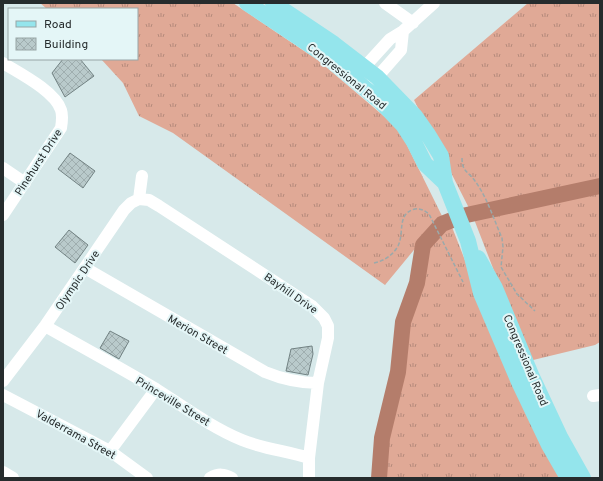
<svg xmlns="http://www.w3.org/2000/svg" width="603" height="481" viewBox="0 0 603 481" font-family="Overpass,sans-serif">
	<style>
		.grass { fill: url(#grass-tufts) }
		.lines { fill: none; stroke-linecap: round; stroke-linejoin: round }
		.river { stroke: #b47d6b; stroke-width: 16 }
		.building { fill: url(#building-cross-hatch); stroke: #728283 }
		.path { stroke: #9ba9aa; stroke-width: 1.5; stroke-dasharray: 4 2; stroke-linecap: butt }
		.minor { stroke: #fff; stroke-width: 12 }
		.major { stroke: #94e5ec; stroke-width: 16 }
		.labels { text-anchor: middle; stroke-width: 4; stroke-linejoin: round; paint-order: stroke }
		.street-label { font-size: 11px; fill: #262c2d; stroke: #e4f6f7 }
	</style>
	<defs>
		<pattern id="grass-tufts" width="24" height="20" patternUnits="userSpaceOnUse"><rect width="24" height="20" fill="#e0a996"/><path d="M3 7l-1-3M5 7V3M7 7l1-3M15 17l-1-3M17 17v-4M19 17l1-3" fill="none" stroke="#b58a7b"/></pattern>
		<pattern id="building-cross-hatch" width="8" height="8" patternUnits="userSpaceOnUse"><rect width="8" height="8" fill="#b9cacb"/><path d="M0 0l8 8M0 8l8-8" fill="none" stroke="#9faeaf"/></pattern>
	</defs>
	<rect width="100%" height="100%" fill="#d7e9ea"/>
	<path class="grass" d="M40,3H233L319,61L399,129L442,216L385,285L173,133L139,116L123,83L101,59H137V9H47Z
		M528,3H600V342L595,345L529,361L472,214L414,100Z
		M450,222L512,380L566,478H379L382,438L398,372L403,322L417,283L423,245L439,223Z"/>
	<g class="lines">
		<path class="river" d="M379,478L382,438L398,372L403,322L417,283L423,245L442,224L462,216L600,186"/>
	</g>
	<path class="building" d="M63,59H80L94,76L65,97L52,73Z
		M70,153L95,171L83,188L58,169Z
		M69,230L88,245L75,263L55,247Z
		M110,331L129,341L119,359L100,348Z
		M312,346L313,354L308,375L286,371L291,349Z"/>
	<g class="lines">
		<path class="path" d="M462,158C462,172 468,171 475,181C487,197 494,220 502,238L503,247L501,267L517,294L535,311
			M374,263C384,261 393,255 398,246C405,232 396,214 415,209C421,208 425,211 429,214L463,282"/>
		<path class="minor" d="M385,3L413,23
			M3,63C19,73 55,91 61,110C63,116 62,122 61,128L3,215
			M359,73L390,39L403,31L434,3
			M372,83L401,50L403,31
			M3,168L25,183
			M139,199L149,200L159,206L312,306L324,318L328,326V338L318,383L309,458V478
			M139,199L142,176
			M85,268L265,372C282,379 299,383 318,383
			M45,326C82,347 119,367 156,389C184,407 211,427 242,440C264,449 287,451 309,458
			M3,381L45,326L124,210L131,203L139,199
			M3,395L110,451L147,478
			M593,396L600,395
			M110,451L156,389
			M3,472L13,478
			M210,478C219,473 224,474 232,478"/>
		<path class="major" d="M247,3L325,55L380,101L403,125L414,142L425,164L445,183
			M273,3L334,44L377,77L415,116L427,133L441,156L445,183L468,241L481,293L519,382L549,445L568,478
			M478,258L495,288L532,377L560,437L583,478"/>
	</g>
	<g class="labels">
		<g class="street-label">
			<text transform="translate(347 76) rotate(39)" y="4">Congressional Road</text>
			<text transform="translate(38 162) rotate(-57)" y="4">Pinehurst Drive</text>
			<text transform="translate(77 280) rotate(-56)" y="4">Olympic Drive</text>
			<text transform="translate(291 293) rotate(35)" y="4">Bayhill Drive</text>
			<text transform="translate(198 334) rotate(30)" y="4">Merion Street</text>
			<text transform="translate(526 360) rotate(67)" y="4">Congressional Road</text>
			<text transform="translate(173 401) rotate(31)" y="4">Princeville Street</text>
			<text transform="translate(76 434) rotate(29)" y="4">Valderrama Street</text>
		</g>
	</g>
	<rect width="603" height="481" fill="none" stroke="#262c2d" stroke-width="8"/>
	<rect x="8" y="8" width="130" height="52" fill="#e4f6f7" stroke="#98a5a6"/>
	<rect x="16" y="21" width="20" height="6" fill="#94e5ec" stroke="#98a5a6"/>
	<text x="44" y="28" font-size="12" fill="#262c2d">Road</text>
	<rect x="16" y="38" width="20" height="12" fill="url(#building-cross-hatch)" stroke="#98a5a6"/>
	<text x="44" y="48" font-size="12" fill="#262c2d">Building</text>
</svg>
